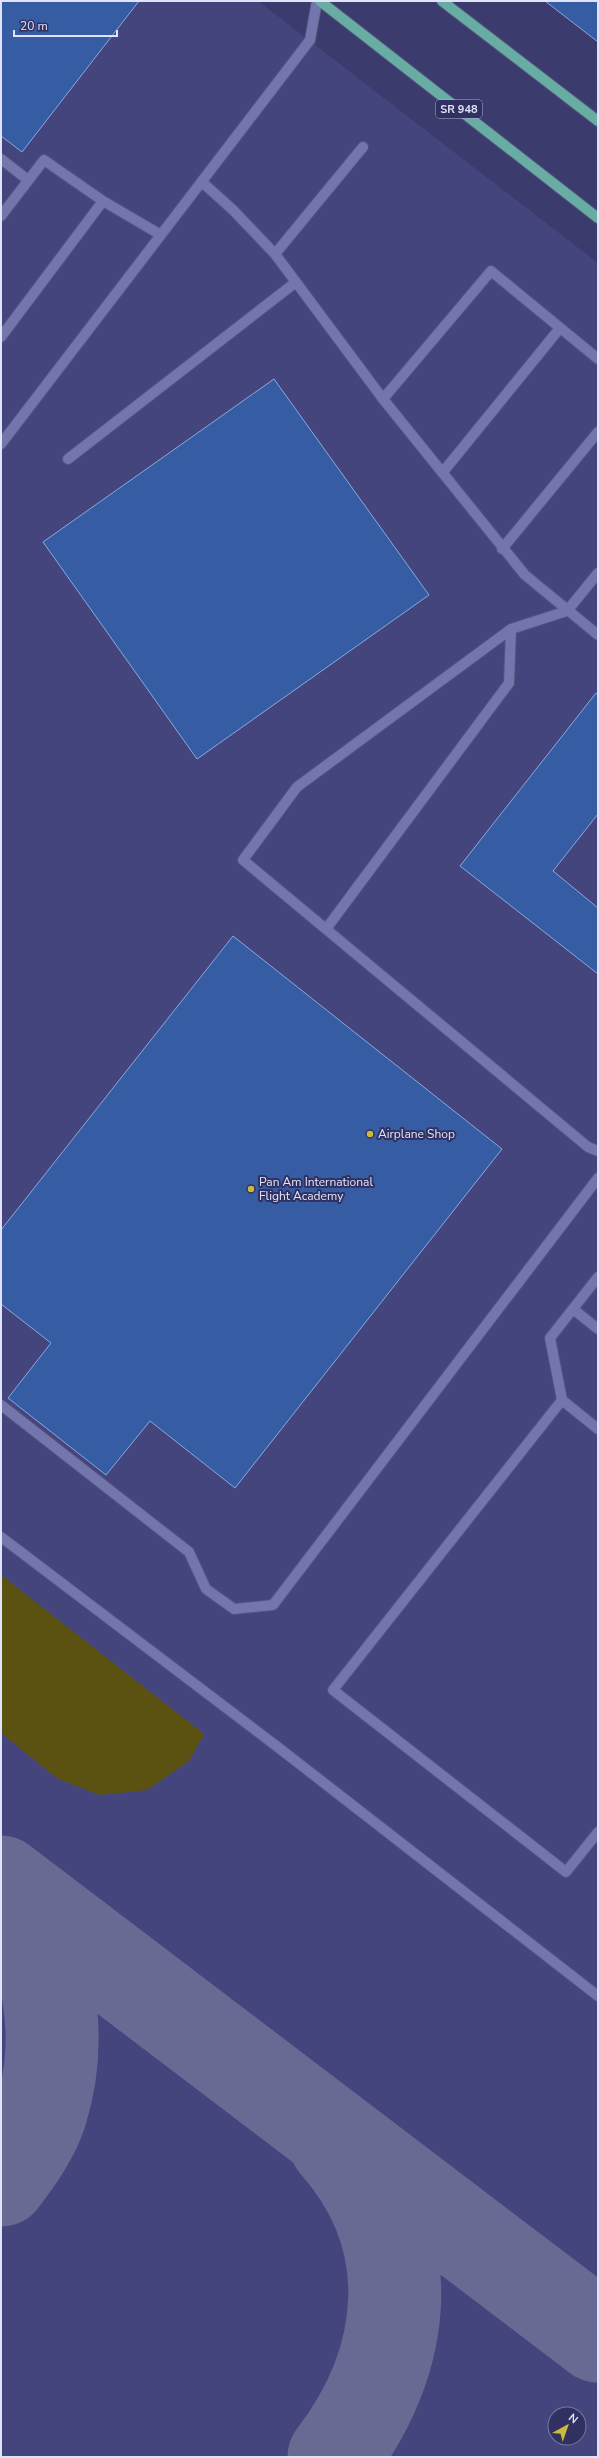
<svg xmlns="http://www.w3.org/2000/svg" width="599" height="2458" viewBox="0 0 599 2458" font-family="'Nunito Sans',sans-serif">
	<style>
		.built { fill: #45457e; fill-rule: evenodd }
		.green { fill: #5b5211 }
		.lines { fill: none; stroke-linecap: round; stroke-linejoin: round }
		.taxiway { stroke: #696a94; stroke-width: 93 }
		.building { fill: #365da4; stroke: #8ba8dd }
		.minor-casing { stroke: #54537c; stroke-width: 12 }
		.major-casing { stroke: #54537c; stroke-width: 12 }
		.minor { stroke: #7376ac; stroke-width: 10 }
		.major { stroke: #67ada3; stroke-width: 10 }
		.poi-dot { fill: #cbba39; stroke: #313161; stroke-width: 1.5 }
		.labels { text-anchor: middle; stroke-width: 4; stroke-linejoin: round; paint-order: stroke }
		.shield { fill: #313161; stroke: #acaecd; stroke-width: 1 }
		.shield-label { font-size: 11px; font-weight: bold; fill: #e1e3fb }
		.poi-label { font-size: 12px; fill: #e1e3fb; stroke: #313161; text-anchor: start }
	</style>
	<rect width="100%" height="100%" fill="#3b3b6d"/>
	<path class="built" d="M1,1H258L598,263V2457H1ZM555,2414H579V2438H555Z"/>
	<path class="green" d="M1,1575L204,1734L189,1761L147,1790L100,1795L58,1779L1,1733Z"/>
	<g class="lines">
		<path class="taxiway" d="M1,1882L598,2336
			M1,1887C51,1948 64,2038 41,2112C33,2137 17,2159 1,2180
			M334,2457C408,2360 421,2240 336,2144"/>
	</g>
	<path class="building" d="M1,1H139L22,152L1,136Z
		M545,1H598V42Z
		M274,379L429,595L197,759L43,542Z
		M596,693L598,694V814L553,871L598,908V974L460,866Z
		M233,936L502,1149L235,1488L150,1421L106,1475L8,1398L51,1343L1,1304V1230Z"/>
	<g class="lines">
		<g class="minor-casing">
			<path id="minor" d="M1,159L28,180
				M202,182L233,210L275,254L383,399L525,575L598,635
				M1,216L44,160L103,201
				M275,254L363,147
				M1,337L103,201L161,235
				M383,399L491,271L598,359
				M1,444L310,40L317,1
				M68,459L296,282
				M443,472L560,328
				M502,549L598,432
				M598,573L567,611L511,629L297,787L243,860L588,1147L598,1151
				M326,929L509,683L511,629
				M598,1277L550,1338L562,1400L598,1429
				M573,1309L598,1329
				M562,1400L333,1690L566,1872L598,1832
				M1,1405L189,1552L206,1589L234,1609L273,1605L598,1178
				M1,1537L279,1748L598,1996"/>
		</g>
		<g class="major-casing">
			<path id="major" d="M320,1L598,218
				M442,1L598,121"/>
		</g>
		<use href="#minor" class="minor"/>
		<use href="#major" class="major"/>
	</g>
	<g class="poi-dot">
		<circle cx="370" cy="1134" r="4"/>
		<circle cx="251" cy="1189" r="4"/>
	</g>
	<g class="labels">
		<rect class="shield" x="436" y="100" width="46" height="18" rx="3"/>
		<g class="shield-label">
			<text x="459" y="113">SR 948</text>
		</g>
		<g class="poi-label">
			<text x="378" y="1138">Airplane Shop</text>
			<text x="259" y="1186">Pan Am International<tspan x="259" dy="14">Flight Academy</tspan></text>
		</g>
	</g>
	<rect width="599" height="2458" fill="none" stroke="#e1e3fb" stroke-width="4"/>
	<g transform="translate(567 2426) rotate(40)"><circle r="19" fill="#313161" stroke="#77789f"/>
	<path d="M0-3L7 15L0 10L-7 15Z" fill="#cbba39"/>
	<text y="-6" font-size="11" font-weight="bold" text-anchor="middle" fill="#e1e3fb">N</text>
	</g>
	<path d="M14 30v6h103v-6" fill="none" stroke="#e1e3fb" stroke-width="2"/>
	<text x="20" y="30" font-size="12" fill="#e1e3fb" stroke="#313161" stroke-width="3" paint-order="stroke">20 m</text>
</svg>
